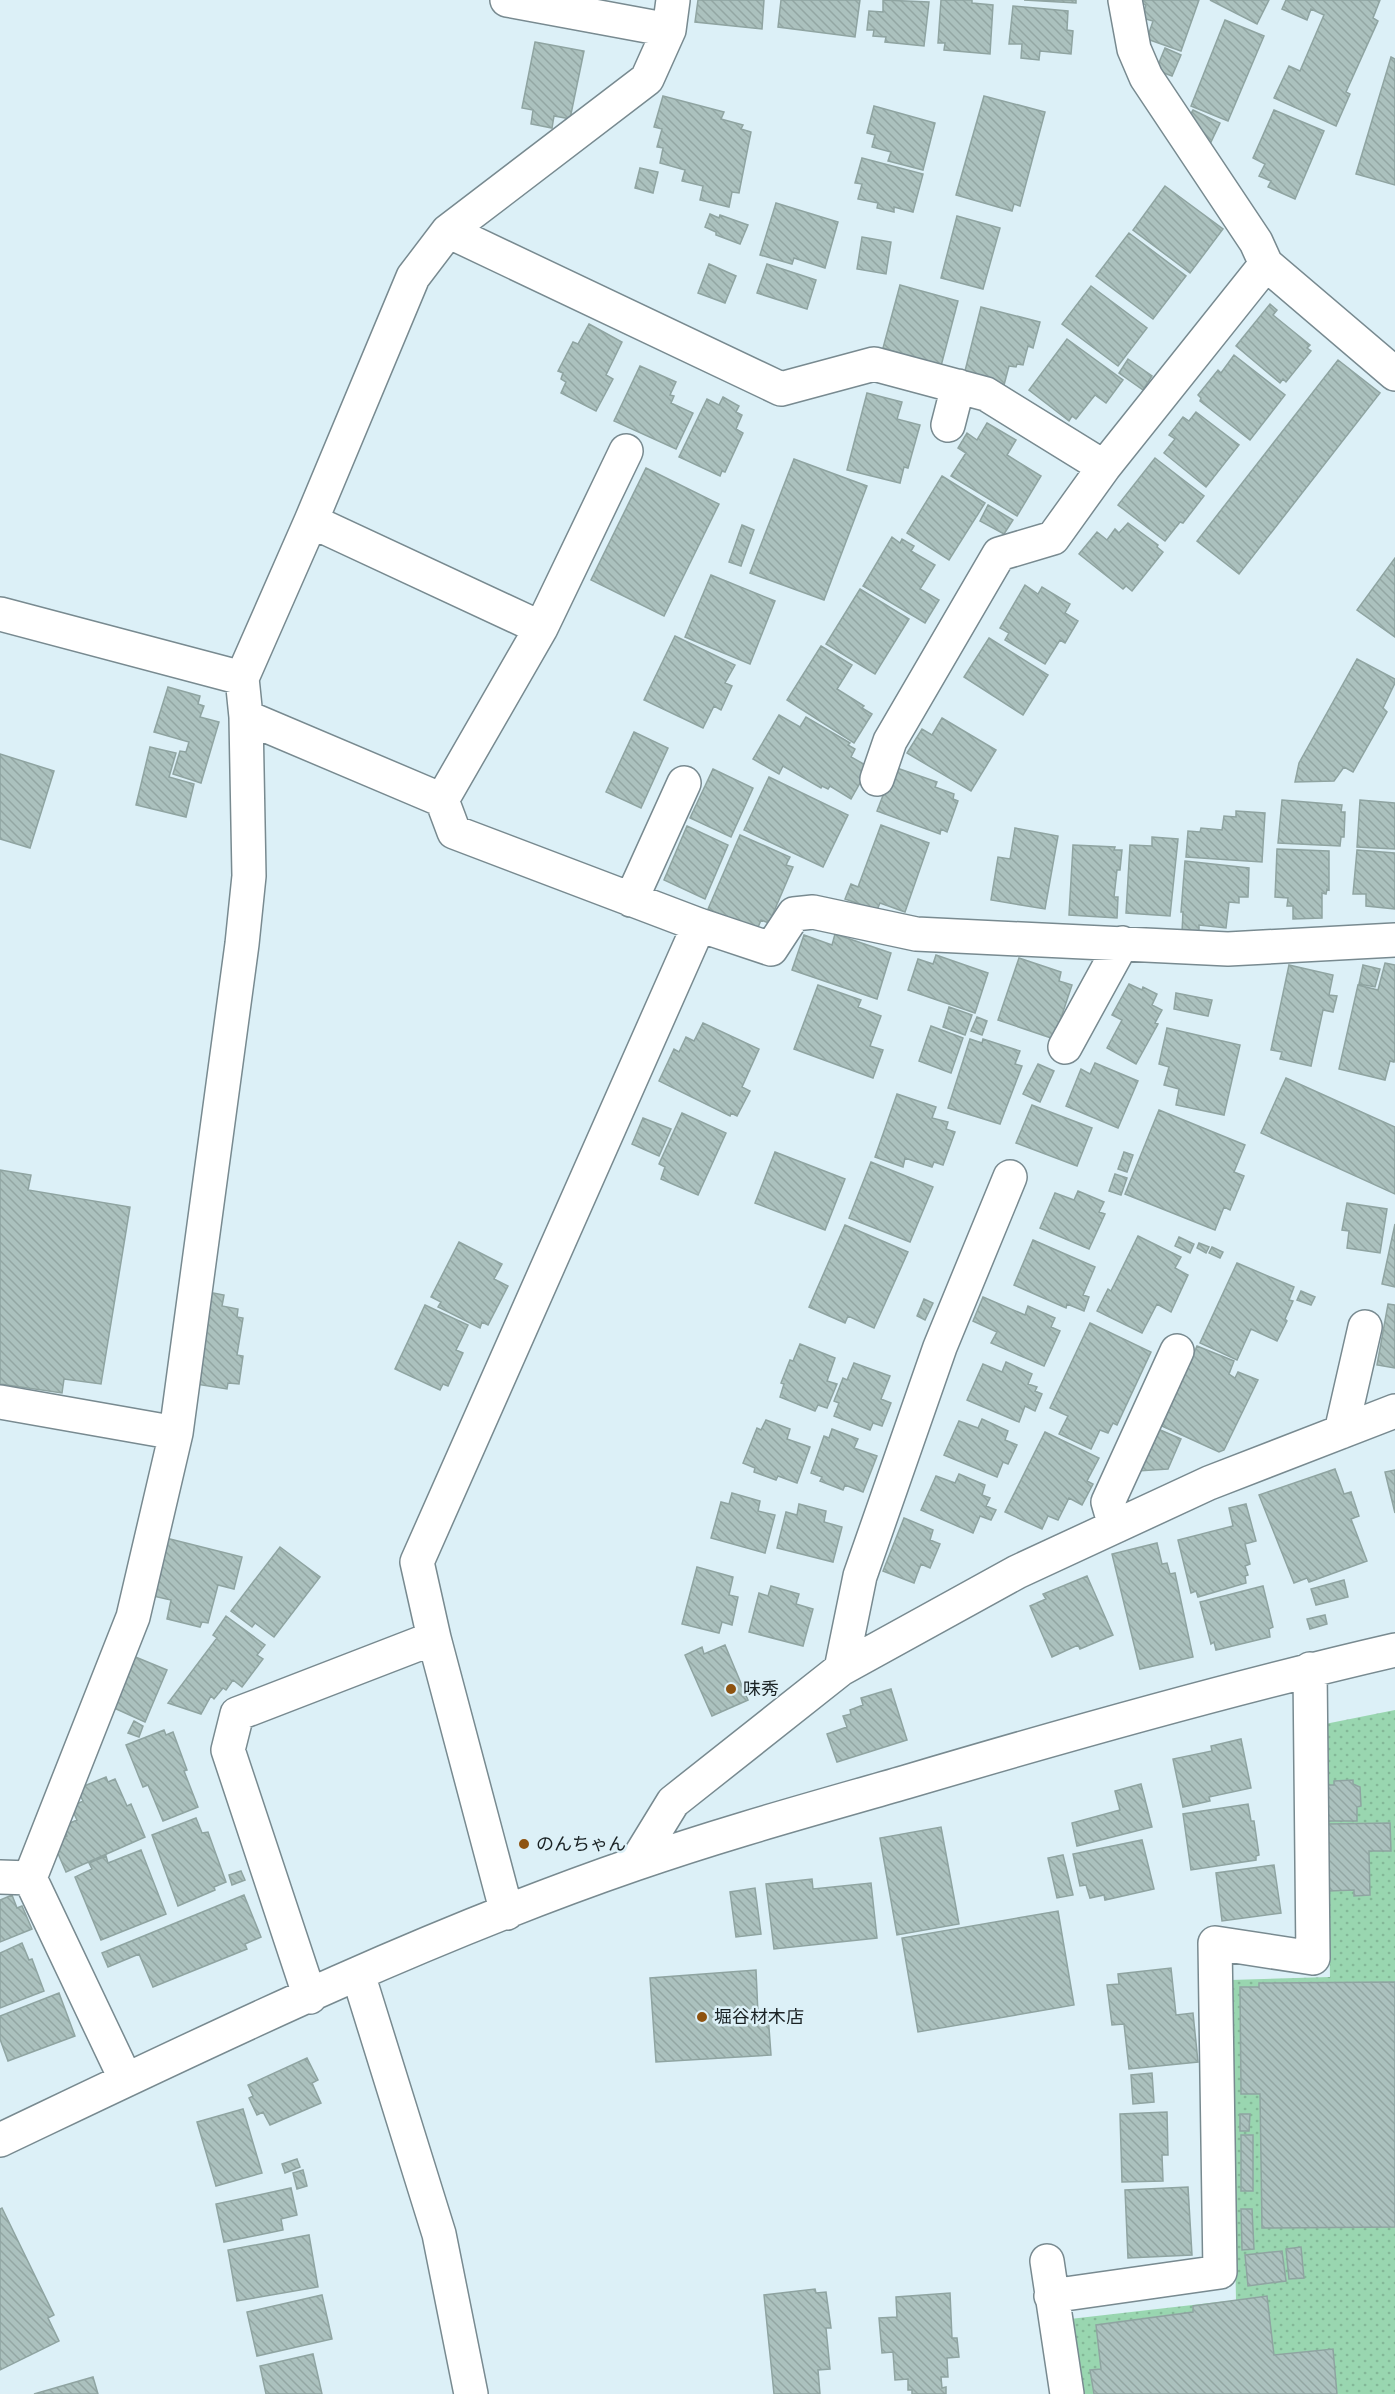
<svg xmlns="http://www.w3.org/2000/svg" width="1395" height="2394" viewBox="0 0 1395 2394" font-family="'Work Sans','Noto Sans JP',sans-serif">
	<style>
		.grass { fill: url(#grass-dots) }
		.building { fill: url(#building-back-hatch); stroke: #8fa4a1; stroke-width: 1.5 }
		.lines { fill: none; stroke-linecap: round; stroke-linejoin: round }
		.minor-casing { stroke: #788a90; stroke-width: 36 }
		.minor { stroke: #fff; stroke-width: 33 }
		.poi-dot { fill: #8e5310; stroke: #dcf0f7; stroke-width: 2 }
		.labels { text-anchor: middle; stroke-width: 5; stroke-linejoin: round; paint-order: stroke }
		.poi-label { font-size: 18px; fill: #1a2224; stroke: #dcf0f7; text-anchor: start }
	</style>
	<defs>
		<pattern id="grass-dots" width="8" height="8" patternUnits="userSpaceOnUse" patternTransform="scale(1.5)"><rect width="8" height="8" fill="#99d6b0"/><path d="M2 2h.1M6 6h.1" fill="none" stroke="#83b797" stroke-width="1.8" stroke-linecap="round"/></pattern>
		<pattern id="building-back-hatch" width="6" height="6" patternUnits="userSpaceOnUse" patternTransform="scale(1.5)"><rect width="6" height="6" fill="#abc1be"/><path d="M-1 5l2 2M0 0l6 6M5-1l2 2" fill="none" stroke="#93a6a3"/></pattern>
	</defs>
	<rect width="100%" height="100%" fill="#dcf0f7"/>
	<path class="grass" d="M1395,1710V2394H1080L1070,2319L1236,2300L1230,1980L1330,1977L1325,1724Z"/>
	<path class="building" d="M698,0H764L762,29L695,22Z
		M781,0H860L855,37L778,27Z
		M883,0L929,2L924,46L885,42L886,37L873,36L874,30H867L869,11L883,12Z
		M941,0H972V3L993,5L990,54L944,50L945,43H938Z
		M1024,0H1076V3Z
		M1142,0H1199L1181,51L1147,39L1153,21L1142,18L1146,5L1141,3Z
		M1210,0H1269L1257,24Z
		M1286,0H1380L1373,18L1378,21L1346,92L1350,94L1336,126L1274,98L1289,66L1300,71L1324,15L1311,9L1307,20L1282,9Z
		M1013,6L1068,11L1067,30L1073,31L1071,54L1040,51L1039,60L1021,58L1022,44H1009Z
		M1225,20L1264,36L1228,121L1191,106Z
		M535,42L584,51L570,119L554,116L552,128L531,124L533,110L522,108Z
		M1165,48L1181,55L1172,76L1156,70Z
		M1391,57L1395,59V185L1356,174Z
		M663,96L724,112L721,119L743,125L741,129L751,132L739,193L732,192L729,207L700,200L703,186L682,181L685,170L660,163L663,148L657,147L662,129L654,127Z
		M984,96L1045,112L1020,206L1014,204L1012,211L956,195Z
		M874,106L935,123L923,170L888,161L891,152L872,147L875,135L867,133Z
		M1193,110L1220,123L1210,144L1189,117Z
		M1274,110L1324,131L1295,199L1268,187L1271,181L1259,176L1265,164L1253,158Z
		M862,158L923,174L913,212L894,207V212L877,208L878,203L858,199L862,184L855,183Z
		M640,168L658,172L653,193L635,188Z
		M1165,186L1223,229L1190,273L1133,230Z
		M776,203L838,222L825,268L794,258L792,264L760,255Z
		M710,214L719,218L720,215L748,225L740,244L716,235V232L705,227Z
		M957,216L1000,228L983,289L941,278Z
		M1129,233L1186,276L1153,319L1096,276Z
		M862,237L891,242L886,274L857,269Z
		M709,264L736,276L725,303L698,293Z
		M767,264L816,280L807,309L757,293Z
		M900,285L958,301L941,366L883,348Z
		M1091,286L1147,328L1118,366L1062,324Z
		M1270,304L1277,310L1273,315L1310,345L1307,348L1311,351L1286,382L1283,379L1280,383L1236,346Z
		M981,307L1040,322L1033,348L1028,346L1023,365L1017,364L1016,367L1009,366L1004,385L964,375Z
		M589,324L622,342L606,375L613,379L596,411L561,393L566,382L561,379L563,373L558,371L573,342L578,344Z
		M1067,339L1123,380L1106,403L1095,395L1076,419L1072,416L1069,421L1029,390Z
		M1234,355L1285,395L1250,440L1200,401L1201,398L1198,395L1218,370L1221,373Z
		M1128,359L1152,376L1143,390L1119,373Z
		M1338,360L1380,393L1239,574L1197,541Z
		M640,366L676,382L670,395L674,396L671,403L693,413L676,449L614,421Z
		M867,393L902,402L897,419L920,425L908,468L904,467L900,483L847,470Z
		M723,397L739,406L736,412L742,415L736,429L743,433L725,472L722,471L720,476L679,457L707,399L719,405Z
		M1196,412L1239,445L1206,487L1164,453L1175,439L1169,435L1183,417L1189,421Z
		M987,423L1016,440L1007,455L1041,476L1017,516L951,476L966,453L958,448L967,433L977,440Z
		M1155,458L1204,496L1183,523L1180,522L1165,541L1118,505Z
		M794,459L867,486L824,600L750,573Z
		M646,468L719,504L664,616L591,580Z
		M942,476L985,503L949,560L907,533Z
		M988,505L1013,520L1004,534L980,521Z
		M1128,523L1158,545L1157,547L1163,552L1132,591L1126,586L1123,589L1079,554L1097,532L1107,540L1115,529L1119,533Z
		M742,525L754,530L741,566L729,562Z
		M892,537L900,543L902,539L914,546L911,551L935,565L920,589L939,600L925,623L863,586Z
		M1395,558V637L1357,610Z
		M711,575L775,601L750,664L685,637Z
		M1025,585L1038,594L1042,587L1070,604L1065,613L1078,621L1065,643L1060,640L1045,664L1005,640L1009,633L1000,628Z
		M860,589L909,619L875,674L826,644Z
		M675,636L735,665L725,683L732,686L721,710L714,706L703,728L644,700Z
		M989,638L1048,675L1023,715L964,677Z
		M821,646L852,665L837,689L864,706L862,708L872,714L854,743L787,700Z
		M1357,659L1395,679V683L1383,708L1387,712L1353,772L1344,767L1334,781L1295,782L1299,763Z
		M168,687L200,696L198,704L204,706L200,717L219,722L201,783L173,774L180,751L186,752L189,742L154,732Z
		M779,715L800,727L806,717L850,743L848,745L855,749L851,757L869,767L851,799L830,786L828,789L822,786L821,788L783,766L779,774L753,759Z
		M942,718L996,750L971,791L907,753L922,729L932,735Z
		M634,732L668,748L641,808L606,792Z
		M150,747L176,753L169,777L194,784L186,817L136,805Z
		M0,754L54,771L30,848L0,839Z
		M894,767L937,782L935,787L954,794L953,799L958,801L947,832L941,829L940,834L877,811Z
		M713,769L753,788L731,837L690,818Z
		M769,777L848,815L823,867L744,830Z
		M1282,800L1342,805L1341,812H1345L1344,837H1341L1340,846L1278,843Z
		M1360,800L1395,803V849L1357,847Z
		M1236,811L1265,813L1262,862L1186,857L1188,831L1200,832L1201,828L1222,830L1224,816L1236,817Z
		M881,825L929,843L905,912L880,903L877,910L845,899L851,884L858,887Z
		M687,826L728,845L705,899L664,880Z
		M1015,828L1058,836L1045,909L991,900L998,857L1010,859Z
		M740,835L790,857L786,865L793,867L769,923L761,920L757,930L708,909Z
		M1152,837L1178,839L1170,916L1126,913L1130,845L1152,846Z
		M1073,845L1115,847L1114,850H1122L1120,870H1117L1114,897H1118L1117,918L1069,915Z
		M1277,849L1329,851V890L1327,889L1326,894L1322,893V918L1293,919V906H1287L1288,898L1275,897Z
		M1357,850L1395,853V909L1366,906V894H1353Z
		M1185,861L1249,868L1248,897H1239V903L1229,902L1226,928L1199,925V933L1182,932L1183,912H1181Z
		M835,934L891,953L877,999L792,970L804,935L832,945Z
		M936,955L988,973L975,1013L908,990L918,959L933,964Z
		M1019,958L1061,972L1059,981L1072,985L1054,1039L998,1020Z
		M1385,963L1395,965V1059L1394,1062L1390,1061L1385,1080L1339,1069L1358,985L1378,990Z
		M1289,965L1333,975L1329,995L1337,996L1333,1012L1323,1010L1311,1066L1280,1059L1282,1052L1271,1050Z
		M1363,965L1380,969L1375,987L1359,984Z
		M1129,984L1142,990L1143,987L1157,994L1152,1005L1162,1010L1155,1023L1158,1024L1136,1064L1107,1048L1122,1020L1112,1015Z
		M818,985L861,1000L858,1007L881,1016L870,1046L883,1050L873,1078L794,1049Z
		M1176,993L1212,1000L1208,1016L1174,1009Z
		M949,1007L972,1015L965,1035L943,1027Z
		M977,1017L987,1021L982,1035L971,1031Z
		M703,1023L759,1049L742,1087L750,1091L737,1116L731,1113L730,1116L659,1081L674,1049L679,1052L686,1037L694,1041Z
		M931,1026L963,1038L951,1073L919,1061Z
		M1167,1028L1240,1045L1224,1115L1176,1105L1179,1089L1164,1085L1169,1067L1159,1064Z
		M970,1039L982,1043L983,1039L1020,1051L1015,1064L1022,1066L1000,1124L948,1108Z
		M1095,1063L1138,1081L1118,1128L1066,1106L1081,1069L1090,1074Z
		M1038,1064L1054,1071L1040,1102L1023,1094Z
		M1286,1078L1395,1127V1194L1261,1133Z
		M897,1094L936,1107L932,1118L948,1122L946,1129L955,1132L943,1165L934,1162L932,1167L905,1158L903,1167L875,1157Z
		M1032,1105L1092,1128L1077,1166L1016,1143Z
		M1159,1110L1245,1145L1234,1172L1244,1176L1230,1210L1224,1207L1215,1230L1125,1194Z
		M682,1113L726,1133L698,1195L661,1179L665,1167L659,1164Z
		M643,1118L671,1129L659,1156L632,1144Z
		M775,1152L845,1179L825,1230L755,1203Z
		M1124,1152L1133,1155L1127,1172L1118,1169Z
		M871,1162L933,1187L910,1242L849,1218Z
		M0,1170L31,1175L28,1190L130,1207L101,1384L64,1379L62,1393L0,1384Z
		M1115,1174L1127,1178L1121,1195L1109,1191Z
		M1078,1191L1104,1202L1099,1212L1105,1214L1089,1249L1040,1228L1055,1193L1074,1200Z
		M1347,1203L1387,1209L1380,1253L1347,1248L1349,1231L1342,1230Z
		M1395,1224V1287L1382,1284Z
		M845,1225L908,1252L874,1328L848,1316L845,1323L809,1307Z
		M1138,1236L1181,1257L1175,1268L1188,1275L1171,1312L1157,1304L1142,1333L1097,1311L1108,1289L1111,1291Z
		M1179,1237L1194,1244L1190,1253L1175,1246Z
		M1033,1240L1095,1267L1083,1295L1089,1297L1084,1311L1067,1304L1066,1308L1014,1285Z
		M459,1242L502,1264L494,1279L508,1286L488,1325L482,1322L480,1328L438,1307L441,1302L431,1297Z
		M1199,1243L1209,1247L1206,1253L1197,1248Z
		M1212,1247L1223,1252L1220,1258L1209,1253Z
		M1237,1263L1294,1287L1289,1300L1293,1301L1285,1319L1287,1321L1277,1341L1251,1329L1237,1360L1200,1343Z
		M1301,1291L1315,1297L1311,1305L1297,1300Z
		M208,1292L224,1295L222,1306L238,1309L237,1317L243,1318L237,1355L243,1356L239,1384L228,1383L227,1389L189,1383Z
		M983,1297L1025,1315L1028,1306L1055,1318L1051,1327L1060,1331L1044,1366L991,1343L997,1332L973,1321Z
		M924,1299L933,1303L925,1320L917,1316Z
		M1388,1304L1395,1305V1368L1377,1365Z
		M425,1305L468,1325L456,1350L463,1353L448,1386L443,1384L440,1390L395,1369Z
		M1090,1323L1151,1352L1117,1425L1113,1423L1108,1433L1100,1430L1091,1449L1059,1434L1068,1416L1050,1408Z
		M800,1344L835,1358L827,1381L837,1384L827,1408L818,1405L815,1411L780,1397L784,1384L781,1383L790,1360L793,1361Z
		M1197,1346L1234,1361L1229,1374L1235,1378L1238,1372L1258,1380L1224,1450L1219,1452L1162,1426Z
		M1006,1362L1032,1374L1028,1384L1037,1387L1035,1391L1042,1394L1035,1411L1025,1406L1019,1422L967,1400L983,1364L1002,1372Z
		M854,1363L890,1376L881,1399L891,1403L882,1426L873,1423L870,1430L834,1416L839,1403L834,1401L843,1378L847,1380Z
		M982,1419L1008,1431L1005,1440L1017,1445L1008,1464L1003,1462L997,1477L944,1455L959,1421L978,1428Z
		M766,1420L790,1429L787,1439L810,1447L797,1483L778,1476L776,1480L754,1472L755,1468L743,1463L757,1428L761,1430Z
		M832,1429L858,1439L854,1448L877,1456L863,1492L845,1485L843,1490L820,1481L822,1477L811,1473L824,1436L829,1438Z
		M1158,1429L1181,1439L1168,1469L1138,1471Z
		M1045,1432L1099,1458L1087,1481L1093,1484L1082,1505L1069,1498L1058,1520L1048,1516L1042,1529L1005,1512Z
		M1335,1469L1344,1494L1351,1492L1359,1516L1351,1519L1367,1561L1309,1582L1307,1578L1294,1583L1259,1495Z
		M1395,1470V1513L1385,1472Z
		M959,1474L985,1485L982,1495L990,1498L986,1506L996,1510L991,1520L980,1516L973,1533L921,1510L936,1476L955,1483Z
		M732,1493L760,1501L758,1511L775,1515L765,1553L711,1538L721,1502L729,1504Z
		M799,1504L826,1511L824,1522L842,1527L833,1562L777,1548L786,1512L797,1515Z
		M1246,1504L1256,1541L1245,1544L1250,1564L1245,1566L1248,1575L1245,1576L1246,1583L1198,1597L1196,1591L1191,1593L1178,1540L1233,1526L1229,1508Z
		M904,1518L933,1530L930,1540L940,1544L930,1568L921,1564L914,1583L883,1571Z
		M166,1538L242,1557L234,1589L218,1585L208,1623L202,1622L200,1627L167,1619L171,1600L153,1596Z
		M1157,1543L1162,1564L1167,1563L1170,1574L1175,1573L1193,1657L1140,1669L1112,1554Z
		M280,1547L320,1577L274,1637L255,1623L252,1627L231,1611Z
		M697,1567L733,1577L729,1595L738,1597L732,1625L722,1622L719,1633L682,1624Z
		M1087,1576L1113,1635L1080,1649L1078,1645L1052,1657L1030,1606L1046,1599L1043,1594Z
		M1344,1580L1348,1597L1316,1605L1311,1589Z
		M771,1586L799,1594L796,1604L813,1609L803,1646L749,1632L759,1593L768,1596Z
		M1263,1586L1273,1627L1269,1629L1270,1637L1216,1650L1214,1642L1211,1644L1200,1602Z
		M1325,1615L1327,1624L1310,1629L1307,1619Z
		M226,1616L265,1645L257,1655L263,1659L242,1687L233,1680L226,1690L223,1688L214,1699L211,1696L201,1714L168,1703L217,1638L213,1635Z
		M725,1645L748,1700L712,1716L685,1655L702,1647L704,1654Z
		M133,1656L167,1670L145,1722L112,1707Z
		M891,1689L907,1740L837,1762L827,1734L847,1727L843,1716L851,1714L850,1710L863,1705L861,1698Z
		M134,1721L143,1726L139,1737L128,1733Z
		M164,1730L166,1735L173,1732L187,1770L184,1771L198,1807L163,1821L148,1785L143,1787L126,1745Z
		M1241,1739L1251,1788L1209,1797L1210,1801L1183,1807L1173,1759L1212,1751L1211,1746Z
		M106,1777L108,1782L115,1779L127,1806L131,1804L145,1837L66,1872L53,1842L67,1836L63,1826L77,1820L71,1807L83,1801L77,1789Z
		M1353,1780V1784L1360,1787L1361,1806L1357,1807V1821H1328L1327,1785H1334V1781Z
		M1141,1784L1152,1827L1077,1846L1072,1823L1120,1810L1115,1791Z
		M1248,1804L1251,1821H1254L1259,1855L1256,1856V1860L1191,1870L1183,1814Z
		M196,1818L202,1833L208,1832L226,1882L214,1887L215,1890L178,1906L152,1835Z
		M1390,1823L1391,1851H1369L1370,1895L1354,1896V1890L1329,1891L1328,1824Z
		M941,1827L959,1924L897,1935L880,1838Z
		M1142,1840L1154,1889L1105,1900L1104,1895L1090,1898L1086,1885L1080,1886L1073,1854Z
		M141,1850L166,1914L101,1940L75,1877L92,1869L89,1863L106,1856L108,1863Z
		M1063,1855L1073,1895L1057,1898L1048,1858Z
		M1274,1865L1281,1913L1222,1921L1216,1873Z
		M241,1871L245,1880L232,1885L229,1875Z
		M812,1879L813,1889L871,1883L877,1938L774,1949L766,1884Z
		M755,1888L761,1934L736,1937L730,1892Z
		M12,1895L17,1908L22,1906L32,1929L0,1942V1900Z
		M244,1895L261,1937L245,1944L247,1949L153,1987L139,1954L108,1967L102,1953Z
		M1058,1911L1074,2005L918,2032L902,1938Z
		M22,1943L29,1960L32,1959L44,1991L0,2008V1953Z
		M1171,1968L1176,2015L1193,2013L1198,2062L1129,2069L1124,2024L1112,2025L1107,1985L1119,1984L1118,1974Z
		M756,1970L758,2014H768L771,2055L656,2062L650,1978Z
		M1395,1982V2227L1262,2228L1260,2094H1241L1240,1987H1259V1983Z
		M59,1993L75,2036L8,2061L0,2039V2016Z
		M307,2058L318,2080L312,2083L321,2103L270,2125L263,2112L257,2115L249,2098L253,2096L248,2085Z
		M1152,2073L1154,2102L1133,2104L1131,2075Z
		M243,2109L262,2173L216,2186L197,2122Z
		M1167,2112L1168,2155H1162L1163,2181L1122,2182L1120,2114Z
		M1240,2114H1250L1249,2131H1240Z
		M1241,2135H1253V2191H1241Z
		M297,2159L300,2167L285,2173L282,2164Z
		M303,2170L307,2186L297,2189L293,2173Z
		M1188,2187L1192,2255L1128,2258L1125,2190Z
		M291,2188L297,2215L281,2219L283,2230L224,2242L216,2204Z
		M2,2208L54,2315L48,2318L59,2341L0,2370V2209Z
		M1241,2209H1252L1254,2249L1242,2250Z
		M309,2235L318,2287L237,2301L228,2250Z
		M1301,2247L1304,2278L1289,2279L1286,2249Z
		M1282,2251L1286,2281L1248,2286L1245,2255Z
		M815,2289L816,2293L826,2292L831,2328H826L830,2369L818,2370L820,2394H774L764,2295Z
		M950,2293L952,2338H957L959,2357L947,2358L948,2377H941L942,2388L946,2387V2394H912V2390H908V2379L895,2380L893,2352L882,2353L879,2318L897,2317L896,2297Z
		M322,2295L332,2339L257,2356L247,2312Z
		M1267,2296L1274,2355L1333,2349L1337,2394H1094L1090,2370L1101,2369L1096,2325L1193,2312V2306Z
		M313,2354L322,2394H266L260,2366Z
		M93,2377L98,2394H34Z"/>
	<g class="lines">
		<g class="minor-casing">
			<path id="minor" d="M507,0L669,30
				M1125,0L1134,49L1146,77L1256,242L1266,264L1395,374
				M448,231L781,389L874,364L986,394L1104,467
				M948,425L958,386
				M311,521L541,628
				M0,614L242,678
				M246,717L442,800L454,832L699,925L771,949L794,914L813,912L916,934L1228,949L1395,940
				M877,779L890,741L999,554L1053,538L1104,467L1266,264
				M442,800L541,628L626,451
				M631,900L684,783
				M1065,1047L1122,943
				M0,1402L176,1433
				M1341,1432L1365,1327
				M1115,1526L1108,1502L1177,1351
				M434,1638L417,1562L699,925
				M841,1669L860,1576L940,1347L1010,1177
				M635,1864L673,1802L841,1669L1017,1572L1209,1483L1395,1411
				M0,1877L30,1878
				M358,1974L439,2234L471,2394
				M310,1997L228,1750L237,1714L434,1638L507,1913
				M126,2080L30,1878L133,1617L176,1433L242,944L249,876L246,717L242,678L311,521L413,277L448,231L647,79L669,30L673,0
				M0,2140C208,2041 417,1939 635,1864C724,1833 816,1808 906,1782C1068,1734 1230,1688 1395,1650
				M1047,2261L1067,2394
				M1051,2296L1220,2272L1215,1943L1313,1958L1310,1669"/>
		</g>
		<use href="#minor" class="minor"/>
	</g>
	<g class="poi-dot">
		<circle cx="731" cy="1689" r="6"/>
		<circle cx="524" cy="1844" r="6"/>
		<circle cx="702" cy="2017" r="6"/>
	</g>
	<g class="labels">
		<g class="poi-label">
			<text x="743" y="1695">味秀</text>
			<text x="536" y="1850">のんちゃん</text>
			<text x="714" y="2023">堀谷材木店</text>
		</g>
	</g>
</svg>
